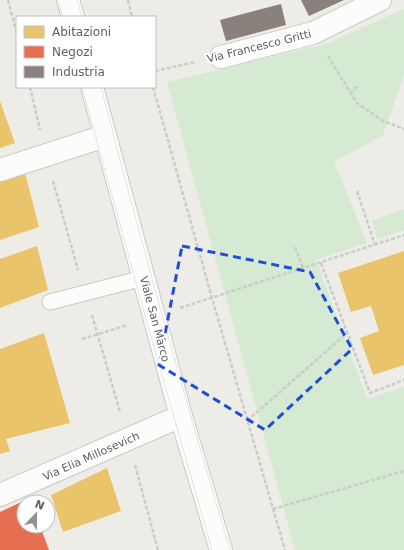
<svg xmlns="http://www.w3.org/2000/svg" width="404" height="550" viewBox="0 0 404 550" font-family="'DejaVu Sans',sans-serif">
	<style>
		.green { fill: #d5e9d3 }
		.homes { fill: #e9c46a }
		.shops { fill: #e76f51 }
		.industry { fill: #8a817c }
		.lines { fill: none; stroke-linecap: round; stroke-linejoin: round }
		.service-casing { stroke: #cacac9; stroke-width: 17 }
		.minor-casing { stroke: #cacac9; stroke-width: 24 }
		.tertiary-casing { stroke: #cacac9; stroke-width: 24 }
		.path { stroke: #c9cdcb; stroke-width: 2.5; stroke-dasharray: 4 2; stroke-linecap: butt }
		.service { stroke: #fcfcfb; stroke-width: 15 }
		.minor { stroke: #fcfcfb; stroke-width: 22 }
		.tertiary { stroke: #fcfcfb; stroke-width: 22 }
		.tram { stroke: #e3e4e3; stroke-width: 1 }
		.marked { fill: none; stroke: #1d4ed8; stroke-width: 3; stroke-dasharray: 8 5; stroke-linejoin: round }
		.labels { text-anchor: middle; stroke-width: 4; stroke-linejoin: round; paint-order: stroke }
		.street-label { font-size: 11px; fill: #5c6065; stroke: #fff }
	</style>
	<rect width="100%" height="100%" fill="#edece7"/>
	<path class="green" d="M404,9V75L383,135L334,162L367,243L316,260L367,399L404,387V550H295L167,82L326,44Z
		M404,209V230L377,239L372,221Z"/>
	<path class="homes" d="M0,101L15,143L0,148Z
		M24,169L39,227L0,240V177Z
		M37,246L48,290L0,308V259Z
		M404,251V365L373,375L360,338L379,331L371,306L351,312L338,273Z
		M44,333L70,423L6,439L10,451L0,454V349Z
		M107,468L121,511L63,532L51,495Z"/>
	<path class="shops" d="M30,498L31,502H24V526H40L49,550H0V512Z"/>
	<path class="industry" d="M301,0H344L309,16Z
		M281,4L286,25L226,41L220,20Z"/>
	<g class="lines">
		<g class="service-casing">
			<path id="service" d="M50,302L143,278"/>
		</g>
		<g class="minor-casing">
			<path id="minor" d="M221,57L313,33L380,0
				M0,170L105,136
				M0,495L181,416"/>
		</g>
		<g class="tertiary-casing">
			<path id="tertiary" d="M68,0L73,17
				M92,87L181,416L221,550"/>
		</g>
		<path class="path" d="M8,0L17,34
			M128,0L132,17
			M328,56L357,103L383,121L404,129
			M155,71L195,62
			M30,87L40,130
			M153,87L212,298L285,550
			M350,93L358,86
			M53,181L78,270
			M357,191L375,245
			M295,247L303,268
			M321,263L370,393L404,380
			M180,308L404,235
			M92,315L120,412
			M82,339L128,325
			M247,421L347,333
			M135,465L158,550
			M273,509L404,471"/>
		<use href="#service" class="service"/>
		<use href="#minor" class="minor"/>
		<use href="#tertiary" class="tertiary"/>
		<path class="tram" d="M58,0L63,17
			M77,0L82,17
			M82,87L146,319L212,550
			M101,87C141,242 184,396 230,550"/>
	</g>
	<path class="marked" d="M182,246L310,272L352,349L265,430L159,365Z"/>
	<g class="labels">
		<g class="street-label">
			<text transform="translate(259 46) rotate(-14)" y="4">Via Francesco Gritti</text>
			<text transform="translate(155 319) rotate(75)" y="4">Viale San Marco</text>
			<text transform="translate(91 456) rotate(-24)" y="4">Via Elia Millosevich</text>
		</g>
	</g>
	<rect x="16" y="16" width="140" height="72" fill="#ffffff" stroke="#bebfc1"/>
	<rect x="24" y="26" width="20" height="12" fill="#e9c46a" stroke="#bebfc1"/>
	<text x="52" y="36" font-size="12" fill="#5c6065">Abitazioni</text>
	<rect x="24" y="46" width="20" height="12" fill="#e76f51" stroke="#bebfc1"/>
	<text x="52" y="56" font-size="12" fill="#5c6065">Negozi</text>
	<rect x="24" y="66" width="20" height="12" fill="#8a817c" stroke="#bebfc1"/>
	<text x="52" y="76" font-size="12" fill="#5c6065">Industria</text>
	<g transform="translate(36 514) rotate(22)"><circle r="19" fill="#ffffff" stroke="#bebfc1"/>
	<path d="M0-3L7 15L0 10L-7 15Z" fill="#8f9192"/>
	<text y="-6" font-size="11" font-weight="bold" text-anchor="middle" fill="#5c6065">N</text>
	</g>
</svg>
